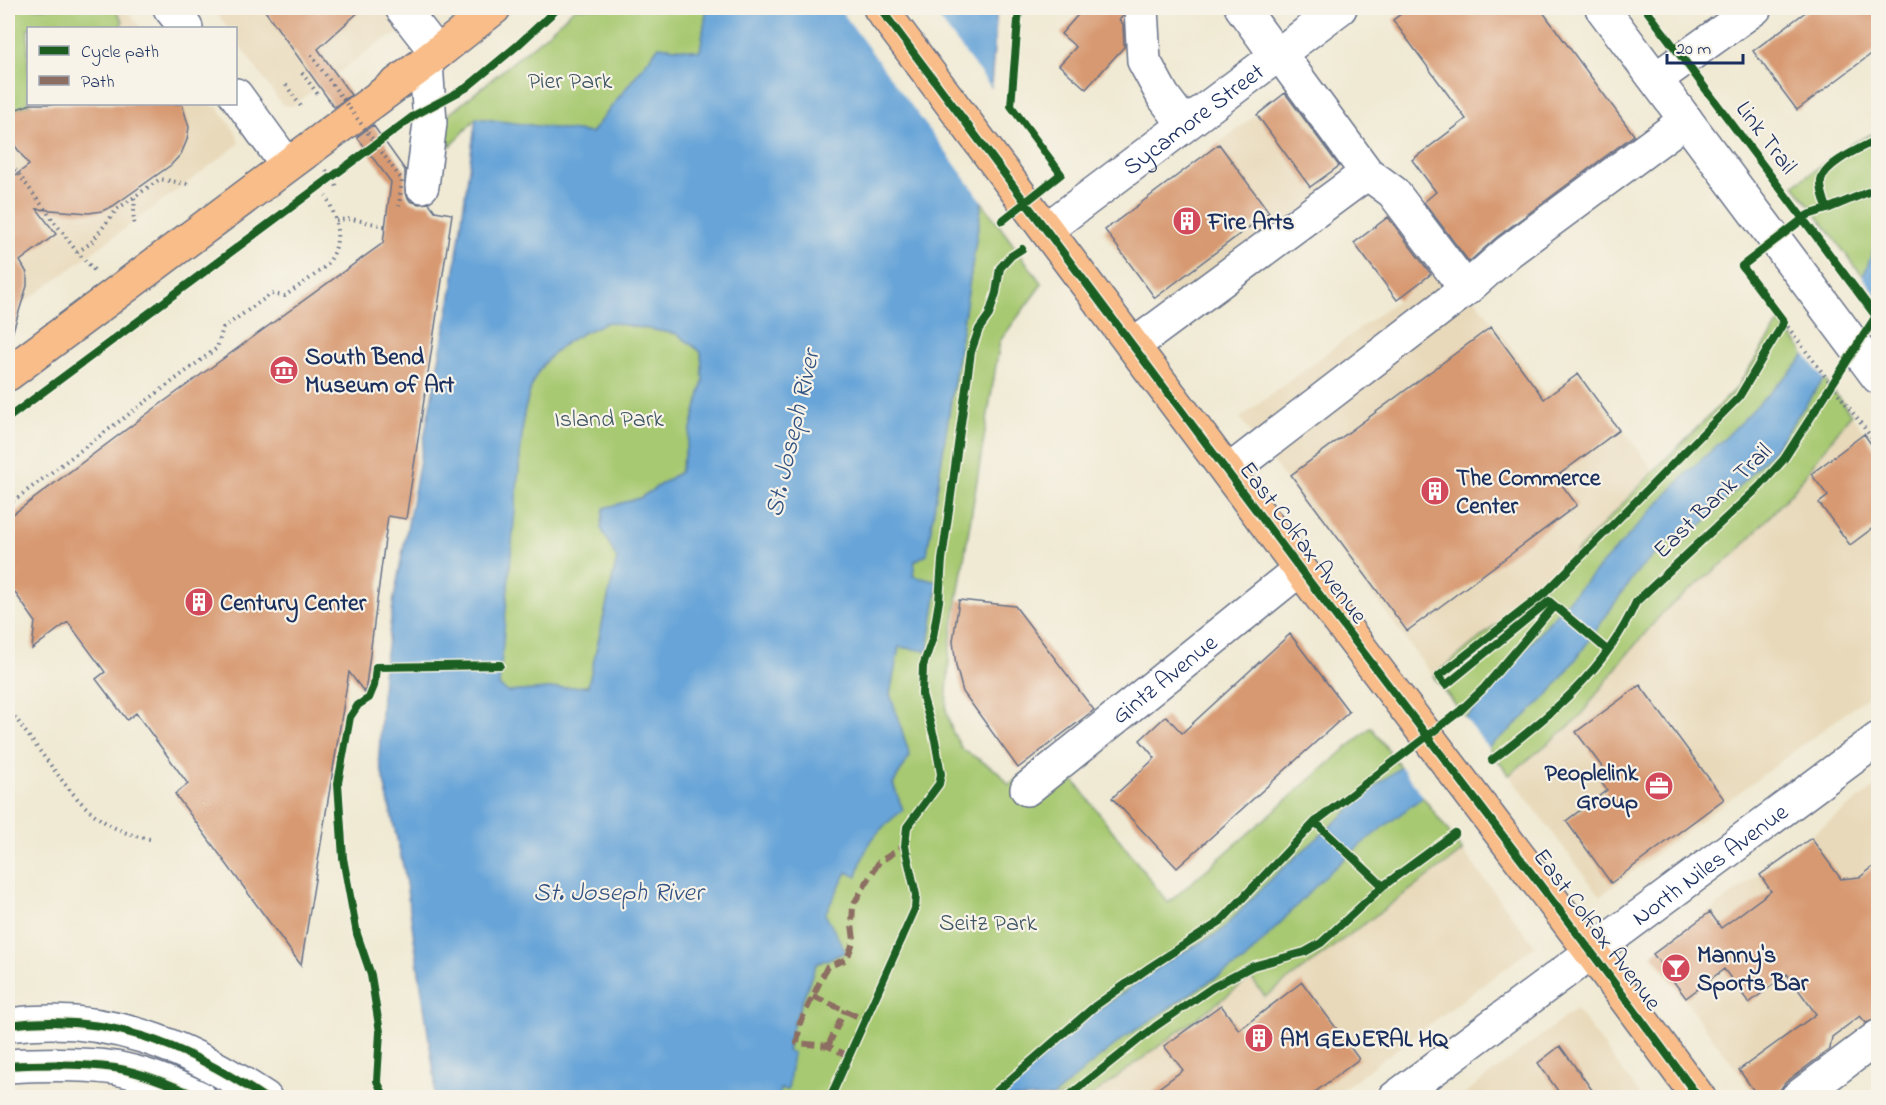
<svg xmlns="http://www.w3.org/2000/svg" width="1886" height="1105" viewBox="0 0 1886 1105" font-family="'Indie Flower',sans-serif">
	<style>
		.built { fill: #e8d9ba }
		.green { fill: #a7c971; stroke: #617c68; stroke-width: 1.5 }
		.water { fill: #67a4d8; stroke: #416a9b; stroke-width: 1.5; fill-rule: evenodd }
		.pier { fill: #f0ead4 }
		.building { fill: #d79971 }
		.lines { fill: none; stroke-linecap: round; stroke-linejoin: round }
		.minor-casing { stroke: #667087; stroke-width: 36 }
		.major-casing { stroke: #667087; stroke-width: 36 }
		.path { stroke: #667087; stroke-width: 4; stroke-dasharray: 1.5 4.5; stroke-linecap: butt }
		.minor { stroke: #fff; stroke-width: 33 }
		.major { stroke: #f8bd89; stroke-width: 33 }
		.path-bridge { stroke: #667087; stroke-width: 4; stroke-dasharray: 1.5 4.5; stroke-linecap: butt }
		.quiet { stroke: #8d6e63; stroke-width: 6; stroke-dasharray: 12 6; stroke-linecap: butt }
		.cycleway-casing { stroke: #f7f3e8; stroke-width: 11 }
		.cycleway { stroke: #1b5e20; stroke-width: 8 }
		.labels { text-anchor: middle; stroke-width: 4.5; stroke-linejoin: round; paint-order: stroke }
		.park-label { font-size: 24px; fill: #3e5663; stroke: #f7f3e8 }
		.street-label { font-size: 24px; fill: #1b2f5e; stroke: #f7f3e8 }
		.poi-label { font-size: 24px; font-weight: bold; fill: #1b2f5e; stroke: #f7f3e8; text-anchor: start }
		.water-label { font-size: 26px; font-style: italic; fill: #325283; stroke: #f7f3e8 }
	</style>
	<rect width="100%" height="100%" fill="#f7f3e8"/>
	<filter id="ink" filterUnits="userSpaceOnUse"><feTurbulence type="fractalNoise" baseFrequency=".0167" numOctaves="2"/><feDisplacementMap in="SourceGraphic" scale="12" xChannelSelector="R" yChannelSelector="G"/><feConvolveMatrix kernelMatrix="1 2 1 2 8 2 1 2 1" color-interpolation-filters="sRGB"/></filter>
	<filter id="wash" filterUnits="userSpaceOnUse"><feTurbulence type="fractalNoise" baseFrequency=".008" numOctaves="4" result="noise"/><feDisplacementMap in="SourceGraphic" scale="24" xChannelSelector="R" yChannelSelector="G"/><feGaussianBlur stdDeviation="1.35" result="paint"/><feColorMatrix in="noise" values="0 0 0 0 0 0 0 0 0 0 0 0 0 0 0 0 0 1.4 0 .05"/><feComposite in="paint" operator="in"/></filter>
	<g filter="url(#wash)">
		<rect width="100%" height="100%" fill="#f0ead4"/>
		<path class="built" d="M8,8H125L141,28H28V104H208L218,108L237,134L239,144L8,315Z
			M213,8H440L425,19L400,34L381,41L292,106L282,105L236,40V28H228Z
			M1297,84L1359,169L1164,316L1102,231Z
			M1448,262L1545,393L1579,371L1654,471L1544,586L1433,676L1240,418Z
			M1851,414L1878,451V689L1600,896L1509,775L1578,719L1619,664L1664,611L1736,553L1793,491Z
			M1878,785V1027L1784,1097H1757L1651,955Z
			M1463,851L1535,946L1332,1097L1090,1098L1251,978L1266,997Z
			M1576,1009L1642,1097L1459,1098Z"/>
		<path class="green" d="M8,8H113L123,21L119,28H28V104H31L8,112Z
			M575,8H707L700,51L659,46L591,133L476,118L451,146L436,125L546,35Z
			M1878,131V297L1794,185L1850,145Z
			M982,202L1042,284L1000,341L950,644L946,709L952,731L962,749L999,772L1009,785L1052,752L1168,903L1371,727L1463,851L1265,997L1251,978L1090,1097L779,1098L780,1089L787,1090V1051L793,1025L816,963L824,914L847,872L857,876C864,844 877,829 903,810L893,784L910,756L890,694L899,647L927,651L938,582L912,576L915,561L927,553Z
			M1780,321L1851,414L1793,491L1736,553L1664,611L1619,664L1578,719L1509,775L1433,676L1544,586L1654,471L1736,389Z
			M608,322L677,334L701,352L703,382L680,472L640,498L604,508L602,528L617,559L588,686L508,692L498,686L524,413C527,403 529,392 533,382C547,349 577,334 608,322Z"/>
		<path class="water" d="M707,8H997L982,202L927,554L915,561L913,576L938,582L928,651L899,647L890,694L910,756L893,784L903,810C877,830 864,844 857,877L847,872L825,914L846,952L816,964L793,1025L787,1051L793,1053L788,1090L780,1089L779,1098H434L435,1080L404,870L379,759L383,675L394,598L452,291L476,118L591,133L659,46L700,51ZM608,322L677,334L701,352L703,382L680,472L640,498L604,508L601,528L617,559L588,686L508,692L499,686L524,413C527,403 529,392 533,382C547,349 577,334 608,322Z
			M1878,237V303L1774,449L1710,517L1682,543L1675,535L1635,574L1576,659L1549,694L1509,731L1364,842L1324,877L1244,961L1199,988L1125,1037L1085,1069L1053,1097L997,1098L1089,1017L1171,959L1220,932L1271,879L1381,782L1471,713L1561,608L1687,473L1726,437L1798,364L1865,272Z"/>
		<path class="pier" d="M839,8H931L993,90L985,205Z
			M1860,273L1878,297V308L1825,381L1803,352Z
			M1463,715L1489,749L1425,799L1399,764Z"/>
		<g id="blocks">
			<path class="building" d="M263,8H363L318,49L351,95L334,107Z
				M1084,8H1123V16L1119,20L1123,24L1124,47L1086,89L1059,65L1076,47L1061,34Z
				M1409,8H1540L1634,135L1497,237L1469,262L1424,202L1436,192L1412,160L1466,119L1393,20Z
				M1811,8H1878V49L1797,110L1753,51Z
				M1285,93L1339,166L1310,187L1257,115Z
				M31,104H182L189,127L187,140L181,154L171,165L113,206L102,211L89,213L37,209L56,234L20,261L27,273V286L12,334L8,333V169L13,177L29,165L8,136V112Z
				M373,125L405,170V193L410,201L419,204L429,203L435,211L452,214L406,519L388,516L365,693L349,672L301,965L175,794L188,784L136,713L127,720L96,679L105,672L68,622L32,649L35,621L8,583V518L155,408L383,243L391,182L357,137Z
				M1219,144L1269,212L1155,298L1105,230Z
				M1388,217L1431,274L1397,300L1354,243Z
				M1491,327L1544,399L1578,374L1619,430L1556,477L1577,505L1407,631L1291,475Z
				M1864,434L1878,454V524L1850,545L1819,503L1828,496L1811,474Z
				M959,600L1015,606L1094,710L1018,768L963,692L956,666L953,641Z
				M1290,634L1349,712L1177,868L1112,798L1155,758L1140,740L1166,716L1182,733Z
				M1640,685L1724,799L1611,883L1566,821L1607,790L1600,781L1608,775L1576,732Z
				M1811,838L1841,879L1860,877L1878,863V1019L1866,1023L1860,1016L1832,1037L1830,1049L1785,1083L1780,1090L1779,1098H1759L1739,1070L1816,1014L1787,974L1749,1003L1724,969L1686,998L1653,954L1710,912L1721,928L1771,891L1760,875Z
				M1302,982L1359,1059L1307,1098H1145L1183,1070L1164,1046L1221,1005L1239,1030Z
				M1560,1046L1598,1098H1563L1538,1063Z"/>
		</g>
	</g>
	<g filter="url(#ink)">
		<use href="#blocks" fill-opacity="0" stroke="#667087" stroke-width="1.5"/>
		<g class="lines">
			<g class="minor-casing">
				<g id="minor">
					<path d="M170,8L186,28"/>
					<path d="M402,8L437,53"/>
					<path d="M1141,8L1144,61L1163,96L1184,124"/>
					<path d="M1242,8L1276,55"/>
					<path d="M1602,8L1878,377"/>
					<path d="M1279,53L1367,173L1393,192L1466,289"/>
					<path d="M1656,79L1755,8"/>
					<path d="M236,95L287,165"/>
					<path d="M422,186L430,123L426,62"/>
					<path id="s1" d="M1047,229L1340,8"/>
					<path d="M1133,346L1367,173"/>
					<path d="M1228,472L1466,289L1508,252L1686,120"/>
					<path id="s2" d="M1027,789L1300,569"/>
					<path d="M8,1025C105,1011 186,1045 265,1098"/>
					<path d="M8,1066C43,1064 80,1063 115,1068C144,1073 173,1085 200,1098"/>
					<path id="s3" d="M1395,1098L1878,739"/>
					<path d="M1797,1098L1878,1037"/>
				</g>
			</g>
			<g class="major-casing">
				<path id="major" d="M880,8L1300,569L1592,953L1699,1098
					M8,374L426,62L494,8"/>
			</g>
			<path class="path" d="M302,73L319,96
				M286,85L302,108
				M8,160L77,252L96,272
				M326,170L338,188
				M134,198C136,207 131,219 136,227
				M336,220L352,219L385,226
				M77,252L91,243L117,209L160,179L187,184L189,187
				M1784,322L1878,446
				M8,505L217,348L223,328L271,294L285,296C298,286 316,276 327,264C344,244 337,216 326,196
				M8,707C21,726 35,745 49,763C77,801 101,831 150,839"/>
			<use href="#minor" class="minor"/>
			<use href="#major" class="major"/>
			<path class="path-bridge" d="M311,55L402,180L399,206"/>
			<path class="quiet" d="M813,996L865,1020
				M828,1046L845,1010
				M849,1056L828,1046L797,1043L800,1023L827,967L847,959L854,940L852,925L853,905L879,862L905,846"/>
			<g class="cycleway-casing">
				<path id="cycleway" d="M880,8L1300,569L1592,953L1699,1098
					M1645,8L1878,319
					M1827,209C1825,200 1820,190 1821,181C1824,163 1863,147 1878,139
					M1002,221L1061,174L1011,106L1019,8
					M8,418L415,115L466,88L518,45L558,8
					M1607,650L1549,601L1446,685L1439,676L1546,592L1739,397L1784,322L1742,266L1808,215L1827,209L1878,188
					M1492,760C1550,716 1606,670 1636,602L1760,486L1784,459L1878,313
					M1315,822L1383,886
					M8,1025C105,1011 186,1045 265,1098
					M8,1066C43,1064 80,1063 115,1068C144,1073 173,1085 200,1098
					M385,1098L377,1081L380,1032L371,975L357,934L343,858L338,783L350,717L358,705L369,698L374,686L376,667L500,665
					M830,1098L915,909L916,895L905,846L907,827L939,784L941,774L935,740L922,694L923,666L933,637L939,601L942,560L971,352L979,329L989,315L996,293L1000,268L1011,256L1022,249
					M989,1098L1095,1006L1150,967L1221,921L1315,822L1460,711L1483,689L1554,606
					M1066,1098L1156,1026L1213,987L1253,966L1305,952L1321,943L1383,886L1455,833"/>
			</g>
			<use href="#cycleway" class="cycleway"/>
		</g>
	</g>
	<defs>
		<g id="building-disc" transform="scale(1.5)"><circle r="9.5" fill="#d1495b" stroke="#f7f3e8"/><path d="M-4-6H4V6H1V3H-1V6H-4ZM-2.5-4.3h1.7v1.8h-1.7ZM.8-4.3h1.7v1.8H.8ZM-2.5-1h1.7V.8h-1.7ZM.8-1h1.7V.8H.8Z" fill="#fff"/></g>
		<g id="museum-disc" transform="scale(1.5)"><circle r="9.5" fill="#d1495b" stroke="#f7f3e8"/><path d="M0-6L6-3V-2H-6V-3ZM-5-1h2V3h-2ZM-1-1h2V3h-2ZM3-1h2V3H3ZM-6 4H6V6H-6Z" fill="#fff"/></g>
		<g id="office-disc" transform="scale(1.5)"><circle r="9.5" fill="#d1495b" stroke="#f7f3e8"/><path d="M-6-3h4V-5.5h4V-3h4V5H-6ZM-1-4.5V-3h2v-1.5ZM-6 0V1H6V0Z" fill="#fff"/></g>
		<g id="bar-disc" transform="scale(1.5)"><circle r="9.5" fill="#d1495b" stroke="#f7f3e8"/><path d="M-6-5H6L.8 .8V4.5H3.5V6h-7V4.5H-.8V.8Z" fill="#fff"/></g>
	</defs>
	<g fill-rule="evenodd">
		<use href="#building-disc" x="1187" y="221"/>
		<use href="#museum-disc" x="284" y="370"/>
		<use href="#building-disc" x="1435" y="491"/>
		<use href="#building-disc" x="199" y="602"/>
		<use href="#office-disc" x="1659" y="786"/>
		<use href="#bar-disc" x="1676" y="968"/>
		<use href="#building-disc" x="1259" y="1038"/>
	</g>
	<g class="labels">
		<g class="park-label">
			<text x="570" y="88">Pier Park</text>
			<text x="609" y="426">Island Park</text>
			<text x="988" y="930">Seitz Park</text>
		</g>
		<g class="street-label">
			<text dy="8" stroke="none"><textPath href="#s1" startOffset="183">Sycamore Street</textPath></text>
			<text transform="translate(1767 137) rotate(53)" y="8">Link Trail</text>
			<text transform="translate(1712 500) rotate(-44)" y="8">East Bank Trail</text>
			<text transform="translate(1304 542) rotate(53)" y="8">East Colfax Avenue</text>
			<text dy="8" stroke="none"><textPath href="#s2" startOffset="176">Gintz Avenue</textPath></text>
			<text dy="8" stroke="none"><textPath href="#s3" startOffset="392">North Niles Avenue</textPath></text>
			<text transform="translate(1598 929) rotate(53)" y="8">East Colfax Avenue</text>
		</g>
		<g class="poi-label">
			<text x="1208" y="229">Fire Arts</text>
			<text x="305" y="364">South Bend<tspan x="305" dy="28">Museum of Art</tspan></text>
			<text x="1456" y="485">The Commerce<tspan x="1456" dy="28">Center</tspan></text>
			<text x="220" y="610">Century Center</text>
			<text x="1638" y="780" text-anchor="end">Peoplelink<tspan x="1638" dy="28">Group</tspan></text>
			<text x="1697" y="962">Manny's<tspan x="1697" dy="28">Sports Bar</tspan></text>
			<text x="1280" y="1046">AM GENERAL HQ</text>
		</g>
		<g class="water-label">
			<text transform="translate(791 433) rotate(-77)" y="9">St. Joseph River</text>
			<text x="618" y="900">St. Joseph River</text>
		</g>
	</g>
	<rect width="1886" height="1105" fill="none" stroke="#f7f3e8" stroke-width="30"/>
	<rect x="27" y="27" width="210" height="78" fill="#f7f3e8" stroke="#9fa5b1" stroke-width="1.5"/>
	<rect x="39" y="46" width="30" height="9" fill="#1b5e20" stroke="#9fa5b1" stroke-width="1.5"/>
	<text x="81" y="57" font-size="18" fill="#1b2f5e">Cycle path</text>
	<rect x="39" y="76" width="30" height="9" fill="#8d6e63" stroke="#9fa5b1" stroke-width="1.5"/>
	<text x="81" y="87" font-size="18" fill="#1b2f5e">Path</text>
	<path d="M1667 54v9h76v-9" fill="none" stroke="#1b2f5e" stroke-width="3"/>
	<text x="1676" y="54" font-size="18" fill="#1b2f5e" stroke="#f7f3e8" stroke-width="4.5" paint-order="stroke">20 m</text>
</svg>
